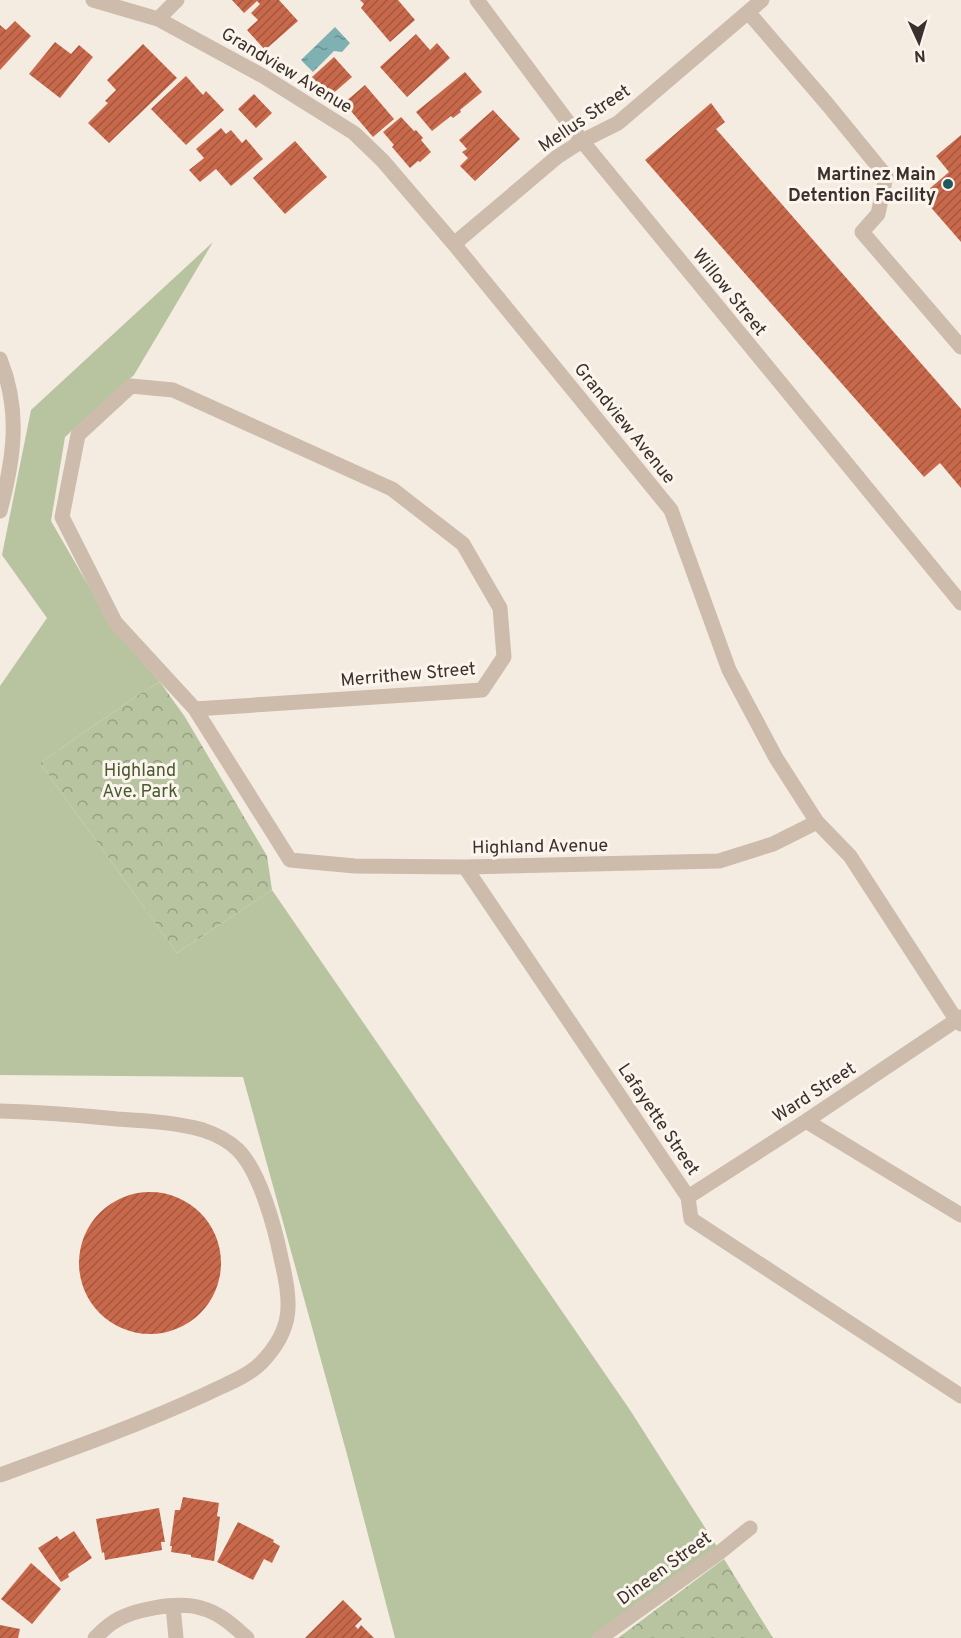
<svg xmlns="http://www.w3.org/2000/svg" width="961" height="1638" viewBox="0 0 961 1638" font-family="Overpass,sans-serif">
	<style>
		.grass { fill: #b8c4a0 }
		.forest { fill: url(#forest-crowns) }
		.water { fill: url(#water-ripples) }
		.building { fill: url(#building-hatch) }
		.lines { fill: none; stroke-linecap: round; stroke-linejoin: round }
		.minor { stroke: #cdbbac; stroke-width: 15 }
		.poi-dot { fill: #1f5a5e; stroke: #fbf5ee; stroke-width: 2 }
		.labels { text-anchor: middle; stroke-width: 6; stroke-linejoin: round; paint-order: stroke }
		.street-label { font-size: 18px; fill: #3b302b; stroke: #fbf5ee }
		.poi-label { font-size: 18px; font-weight: bold; fill: #3b302b; stroke: #fbf5ee; text-anchor: end }
		.park-label { font-size: 18px; fill: #4a5a2e; stroke: #fbf5ee }
	</style>
	<defs>
		<pattern id="forest-crowns" width="20" height="18" patternUnits="userSpaceOnUse" patternTransform="scale(1.5)"><rect width="20" height="18" fill="#b8c4a0"/><path d="M2 6a3 3 0 1 1 6 0M12 15a3 3 0 1 1 6 0" fill="none" stroke="#97a083"/></pattern>
		<pattern id="water-ripples" width="26" height="14" patternUnits="userSpaceOnUse" patternTransform="scale(1.5)"><rect width="26" height="14" fill="#7fb0b2"/><path d="M2 4q2-2 4 0t4 0M15 11q2-2 4 0t4 0" fill="none" stroke="#699091"/></pattern>
		<pattern id="building-hatch" width="6" height="6" patternUnits="userSpaceOnUse" patternTransform="scale(1.5)"><rect width="6" height="6" fill="#c8694b"/><path d="M-1 1l2-2M0 6l6-6M5 7l2-2" fill="none" stroke="#a4573f"/></pattern>
	</defs>
	<rect width="100%" height="100%" fill="#f4ebe1"/>
	<path class="grass" d="M213,242L134,375L65,437L51,521L114,630L160,682L138,695L40,763L177,953L272,890L630,1410L718,1548L618,1618L592,1638H395L348,1458L243,1077L0,1075V686L47,618L2,555L31,410Z"/>
	<path class="forest" d="M160,682L185,717L267,856L272,890L177,953L40,763L138,695Z
		M724,1559L773,1638H618Z"/>
	<path class="water" d="M335,27L350,43L342,52L334,51L313,72L301,60Z"/>
	<path class="building" d="M232,0H279L298,21L265,50L247,30L258,20L251,13L260,4L257,1L244,13Z
		M360,0H398L415,20L390,42L361,8L364,4Z
		M15,21L31,36L0,70V25L6,30Z
		M416,34L430,50L437,43L450,58L407,97L380,67Z
		M55,42L71,54L79,45L93,57L60,98L29,74Z
		M143,44L177,78L109,143L88,123L108,103L105,101L116,90L107,80Z
		M334,57L352,77L329,97L312,77Z
		M465,72L482,92L460,110L461,112L453,118L451,116L432,131L416,112Z
		M186,76L203,95L206,91L224,110L186,145L151,109Z
		M365,85L394,119L373,137L344,103Z
		M254,94L272,113L256,128L238,109Z
		M711,103L725,122L716,129L961,409V488L940,463L924,477L645,160Z
		M493,110L520,139L475,181L460,166L468,158L462,152L467,149L459,140Z
		M401,117L414,131L416,130L423,138L421,140L431,152L420,162L418,161L410,168L392,147L394,145L383,132Z
		M221,128L226,134L231,130L242,143L246,139L263,159L231,186L216,169L200,182L189,170L204,158L196,149Z
		M961,135V242L921,196L949,172L936,156Z
		M295,141L327,177L285,214L253,178Z
		M79 1263a71 71 0 1 1 142 0a71 71 0 1 1-142 0Z
		M183,1497L219,1503L217,1516L220,1517L214,1561L191,1557V1555L171,1552L172,1546H170L175,1510H180Z
		M159,1508L165,1542H161L162,1550L105,1560L104,1552L102,1553L96,1519Z
		M238,1522L274,1540L273,1542L280,1546L272,1563L264,1559L253,1580L217,1562Z
		M74,1531L92,1558L68,1574L69,1577L61,1582L38,1548L57,1536L60,1540Z
		M31,1563L61,1589L32,1624L1,1599Z
		M343,1600L362,1619L355,1626L358,1629L361,1625L374,1638H305Z
		M0,1625L20,1629L18,1638H0Z"/>
	<g class="lines">
		<path class="minor" d="M93,0L158,19L263,76L354,133L383,161L454,244L671,510L729,670L776,758L817,822L850,856L957,1021L961,1024
			M477,0L582,141L961,603
			M748,12L828,105L886,176L878,214L862,232L961,347
			M158,19L177,0
			M454,244L557,157L582,141L618,123L762,0
			M0,359C21,411 14,458 0,511
			M195,709L482,690L504,657L500,608L463,544L392,489L173,390L131,386L78,435L62,517L115,622L195,709L290,860L355,866L465,867L719,861L773,844L817,822
			M465,867L688,1197L691,1219L961,1396
			M0,1111C39,1112 78,1115 117,1119C146,1121 175,1122 203,1130C215,1134 228,1140 238,1150C260,1172 275,1228 281,1258C291,1302 295,1328 261,1363C247,1377 224,1385 206,1394C139,1425 69,1450 0,1475
			M806,1121L961,1215
			M688,1197L806,1121L961,1017
			M173,1606L176,1638
			M95,1638C100,1633 106,1627 112,1623C132,1609 178,1601 201,1608C220,1613 234,1626 247,1638
			M600,1638L719,1553L750,1528"/>
	</g>
	<circle class="poi-dot" cx="948" cy="184" r="6"/>
	<g class="labels">
		<g class="street-label">
			<text transform="translate(287 70) rotate(31)" y="6">Grandview Avenue</text>
			<text transform="translate(584 118) rotate(-34)" y="6">Mellus Street</text>
			<text transform="translate(730 292) rotate(51)" y="6">Willow Street</text>
			<text transform="translate(625 423) rotate(51)" y="6">Grandview Avenue</text>
			<text transform="translate(408 674) rotate(-5)" y="6">Merrithew Street</text>
			<text transform="translate(540 846) rotate(-1)" y="6">Highland Avenue</text>
			<text transform="translate(814 1092) rotate(-33)" y="6">Ward Street</text>
			<text transform="translate(659 1119) rotate(56)" y="6">Lafayette Street</text>
			<text transform="translate(664 1568) rotate(-36)" y="6">Dineen Street</text>
		</g>
		<g class="poi-label">
			<text x="936" y="180">Martinez Main<tspan x="936" dy="21">Detention Facility</tspan></text>
		</g>
		<g class="park-label">
			<text x="140" y="776">Highland<tspan x="140" dy="21">Ave. Park</tspan></text>
		</g>
	</g>
	<g transform="translate(919 42) rotate(176)" stroke="#fbf5ee" stroke-width="4.5" paint-order="stroke">
	<path d="M0-4.5L10 22L0 15L-10 22Z" fill="#3b302b"/>
	<text y="-9" font-size="16" font-weight="bold" text-anchor="middle" fill="#3b302b">N</text>
	</g>
</svg>
